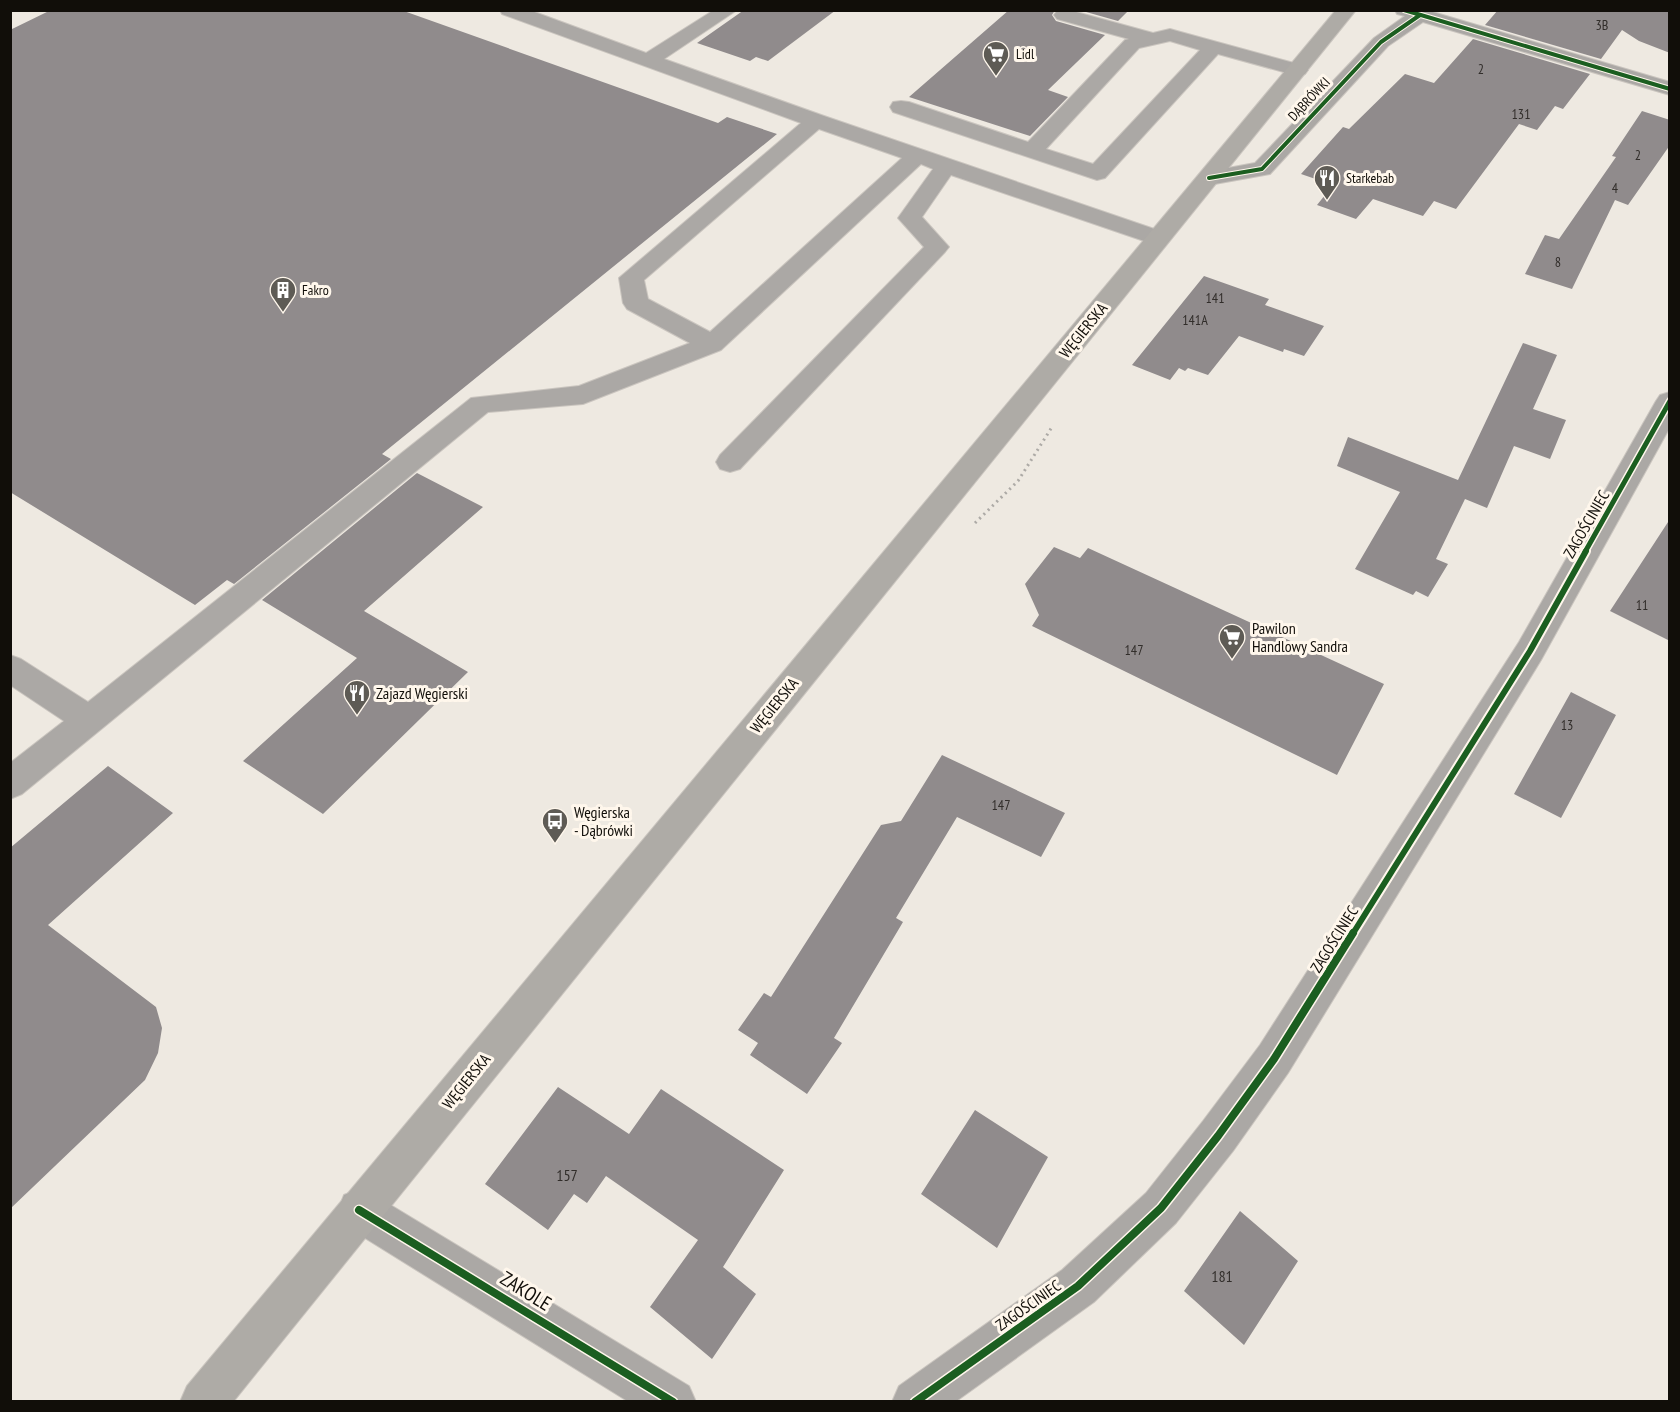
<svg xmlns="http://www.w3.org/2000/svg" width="1680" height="1412" viewBox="0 0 1680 1412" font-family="'PT Sans Narrow',sans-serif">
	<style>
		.building { fill: #908b8c }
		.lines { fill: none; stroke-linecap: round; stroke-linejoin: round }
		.minor-casing { stroke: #cac5bf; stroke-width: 2 }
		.major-casing { stroke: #cac5bf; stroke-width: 2 }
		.path { stroke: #adaaa6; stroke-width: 3; stroke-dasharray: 2 4; stroke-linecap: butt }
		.minor { fill: #aba8a5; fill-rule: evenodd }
		.major { fill: #aeaba6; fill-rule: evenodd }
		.cycleway-far3-casing { stroke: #fff7ec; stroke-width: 6 }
		.cycleway-far2-casing { stroke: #fff7ec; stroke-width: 8 }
		.cycleway-far1-casing { stroke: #fff7ec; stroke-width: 10 }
		.cycleway-casing { stroke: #fff7ec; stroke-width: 11 }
		.cycleway-far3 { stroke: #1b5e20; stroke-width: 4 }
		.cycleway-far2 { stroke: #1b5e20; stroke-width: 5 }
		.cycleway-far1 { stroke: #1b5e20; stroke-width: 6 }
		.cycleway { stroke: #1b5e20; stroke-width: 8 }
		.labels { text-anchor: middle; stroke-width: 6; stroke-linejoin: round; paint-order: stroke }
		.number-label { font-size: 14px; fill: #312d2a }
		.far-poi-label { font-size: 14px; fill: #110e09; stroke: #fff7ec; text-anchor: start }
		.far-street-label { font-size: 14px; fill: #110e09; stroke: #fff7ec }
		.street-label { font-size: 16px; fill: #110e09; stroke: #fff7ec }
		.poi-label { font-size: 16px; fill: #110e09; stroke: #fff7ec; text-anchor: start }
		.near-number-label { font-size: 16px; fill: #312d2a }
		.near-street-label { font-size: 20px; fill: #110e09; stroke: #fff7ec }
	</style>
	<rect width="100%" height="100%" fill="#eee9e1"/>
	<path class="building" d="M51,10H401L718,123L727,117L777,134L382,454L391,459L234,584L227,580L195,605L10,492V30Z
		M744,10H836L768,61L756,57L750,61L697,43Z
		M1009,10H1055L1052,15L1056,21L1105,35L1048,90L1068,97L1030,136L909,97Z
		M1079,10H1129L1118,21Z
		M1498,10H1670V53L1639,41L1622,30L1601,59L1485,25Z
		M1473,39L1590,74L1563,109L1555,106L1537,130L1519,124L1456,209L1434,201L1423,216L1373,199L1356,219L1317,205L1333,185L1301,174L1343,127L1349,129L1405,74L1434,83Z
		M1642,111L1670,120V145L1628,205L1615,200L1572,289L1525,274L1545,235L1559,239L1616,157L1612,156Z
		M1204,276L1269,299L1265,305L1324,326L1304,356L1284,349L1283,352L1239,336L1208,375L1188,368L1185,371L1179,368L1170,380L1132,365Z
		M1523,343L1557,355L1533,409L1566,420L1550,459L1514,446L1487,508L1465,499L1436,559L1448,564L1428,597L1416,591L1413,595L1355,569L1400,492L1337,466L1348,437L1458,480Z
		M417,473L483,507L364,611L468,672L323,814L243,761L357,658L262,600Z
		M1670,519V641L1610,611Z
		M1054,547L1080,558L1088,548L1384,684L1337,775L1032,626L1039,615L1025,584Z
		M1571,692L1616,715L1561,818L1514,794Z
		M942,755L1065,813L1041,857L957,817L896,918L903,922L834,1038L842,1043L807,1094L750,1055L758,1043L738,1030L764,993L771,997L881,825L901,821Z
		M108,766L173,813L48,925L156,1007L162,1028L158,1053L145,1080L10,1209V848Z
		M558,1087L629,1134L661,1089L784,1170L723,1267L756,1294L712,1359L650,1307L698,1240L606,1176L587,1203L574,1194L548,1230L485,1184Z
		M975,1110L1048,1157L997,1248L921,1194Z
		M1240,1211L1298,1261L1244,1345L1184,1291Z"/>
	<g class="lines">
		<g class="minor-casing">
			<path id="minor" d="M500,10H529L646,53L714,10H737L664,59L824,116L1166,233L1170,238L1166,243L1158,245L1150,243L951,175L922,217L949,247L945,252L740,469L730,472L720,469L716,462L720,455L924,247L898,218L933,169L921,164L721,350L583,404L488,412L22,794L10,799V763L64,721L10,685V655L21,659L88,702L471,398L579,386L690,343L627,309L623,303L619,278L801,123L502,14ZM819,129L902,158L710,332L648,299L644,280Z
				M1069,10L1153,33L1170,29L1177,31L1305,66L1308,70L1305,74L1298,76L1218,54L1105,178L1097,180L893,112L890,107L893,102L901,101L909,102L1028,142L1125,40L1129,39L1057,19L1054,15L1057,11ZM1170,41L1200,50L1093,164L1046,149L1139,48Z
				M1395,10H1426L1670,82V95L1423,22L1388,46L1270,174L1209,185L1201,183L1198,178L1201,173L1255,163L1374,38L1405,16L1397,14Z
				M1670,392V427L1541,660L1288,1073L1233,1151L1176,1223L1094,1302L955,1402H892L899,1386L1062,1270L1146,1193L1203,1121L1260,1045L1519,642L1656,401L1660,395Z
				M359,1189L374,1195L689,1386L696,1402H629L344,1225L338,1210L344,1195Z"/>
		</g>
		<g class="major-casing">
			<path id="major" d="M1336,10H1356L233,1402H180L187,1386Z"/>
		</g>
		<path class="path" d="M975,523L1018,481L1052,427"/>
		<use href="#minor" class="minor"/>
		<use href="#major" class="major"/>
		<g class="cycleway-far3-casing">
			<path id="cycleway-far3" d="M1404,10L1670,89
				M1209,178L1262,169L1381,42L1420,15"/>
		</g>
		<g class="cycleway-far2-casing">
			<path id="cycleway-far2" d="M1585,552L1670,401"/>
		</g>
		<g class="cycleway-far1-casing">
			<path id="cycleway-far1" d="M1352,935L1530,651L1586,551"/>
		</g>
		<g class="cycleway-casing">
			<path id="cycleway" d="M359,1210L673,1402
				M915,1402L1078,1286L1161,1208L1218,1136L1274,1059L1353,933"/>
		</g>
		<use href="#cycleway-far3" class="cycleway-far3"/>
		<use href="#cycleway-far2" class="cycleway-far2"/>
		<use href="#cycleway-far1" class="cycleway-far1"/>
		<use href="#cycleway" class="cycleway"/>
	</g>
	<defs>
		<g id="supermarket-pin" transform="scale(1.35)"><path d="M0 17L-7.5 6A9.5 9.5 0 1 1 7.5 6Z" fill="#5e5b55" stroke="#fff7ec"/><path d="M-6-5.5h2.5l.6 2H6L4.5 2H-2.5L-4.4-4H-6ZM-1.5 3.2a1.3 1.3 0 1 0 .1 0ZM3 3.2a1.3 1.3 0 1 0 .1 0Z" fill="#fff"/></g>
		<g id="restaurant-pin" transform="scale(1.35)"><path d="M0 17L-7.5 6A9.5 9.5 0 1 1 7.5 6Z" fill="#5e5b55" stroke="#fff7ec"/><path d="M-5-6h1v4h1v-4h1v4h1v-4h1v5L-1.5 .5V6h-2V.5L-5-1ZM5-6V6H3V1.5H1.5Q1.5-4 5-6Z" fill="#fff"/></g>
		<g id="building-pin" transform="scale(1.35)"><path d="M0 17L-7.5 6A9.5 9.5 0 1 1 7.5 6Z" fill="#5e5b55" stroke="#fff7ec"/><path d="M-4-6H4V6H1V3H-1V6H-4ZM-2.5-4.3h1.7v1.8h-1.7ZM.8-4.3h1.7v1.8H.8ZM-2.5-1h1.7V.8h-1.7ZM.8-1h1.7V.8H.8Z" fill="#fff"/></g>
		<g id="bus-pin" transform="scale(1.35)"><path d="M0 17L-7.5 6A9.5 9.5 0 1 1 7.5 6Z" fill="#5e5b55" stroke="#fff7ec"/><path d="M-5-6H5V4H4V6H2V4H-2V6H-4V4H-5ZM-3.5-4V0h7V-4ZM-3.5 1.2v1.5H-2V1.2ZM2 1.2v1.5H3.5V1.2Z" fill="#fff"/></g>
	</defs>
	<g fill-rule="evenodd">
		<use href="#supermarket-pin" x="996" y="54"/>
		<use href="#restaurant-pin" x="1327" y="178"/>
		<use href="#building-pin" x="283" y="290"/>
		<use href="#supermarket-pin" x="1232" y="637"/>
		<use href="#restaurant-pin" x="357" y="693"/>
		<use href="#bus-pin" x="555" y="821"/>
	</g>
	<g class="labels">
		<g class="number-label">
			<text x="1602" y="30">3B</text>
			<text x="1481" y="74">2</text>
			<text x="1521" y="119">131</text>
			<text x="1638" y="160">2</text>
			<text x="1615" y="193">4</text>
			<text x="1558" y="267">8</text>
			<text x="1215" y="303">141</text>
			<text x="1195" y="325">141A</text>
			<text x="1642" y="610">11</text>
			<text x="1134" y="655">147</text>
			<text x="1567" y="730">13</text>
			<text x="1001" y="810">147</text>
		</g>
		<g class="far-poi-label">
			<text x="1016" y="59">Lidl</text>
			<text x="1346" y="183">Starkebab</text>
			<text x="302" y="295">Fakro</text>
		</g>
		<g class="far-street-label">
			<text transform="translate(1309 99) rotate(-47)" y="5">DĄBRÓWKI</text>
		</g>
		<g class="street-label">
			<text transform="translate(1083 330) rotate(-51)" y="6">WĘGIERSKA</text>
			<text transform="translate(1586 524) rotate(-60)" y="6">ZAGOŚCINIEC</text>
			<text transform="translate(774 705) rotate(-51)" y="6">WĘGIERSKA</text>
			<text transform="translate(1334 939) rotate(-58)" y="6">ZAGOŚCINIEC</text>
			<text transform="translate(466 1081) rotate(-51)" y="6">WĘGIERSKA</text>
			<text transform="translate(1028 1305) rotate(-35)" y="6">ZAGOŚCINIEC</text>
		</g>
		<g class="poi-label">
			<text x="1252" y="634">Pawilon<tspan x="1252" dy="18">Handlowy Sandra</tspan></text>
			<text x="376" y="699">Zajazd Węgierski</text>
			<text x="574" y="818">Węgierska<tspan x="574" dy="18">- Dąbrówki</tspan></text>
		</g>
		<g class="near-number-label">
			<text x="567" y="1181">157</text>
			<text x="1222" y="1282">181</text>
		</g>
		<g class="near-street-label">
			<text transform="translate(526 1291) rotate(32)" y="7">ZAKOLE</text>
		</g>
	</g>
	<rect width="1680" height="1412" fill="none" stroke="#110e09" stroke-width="24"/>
</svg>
